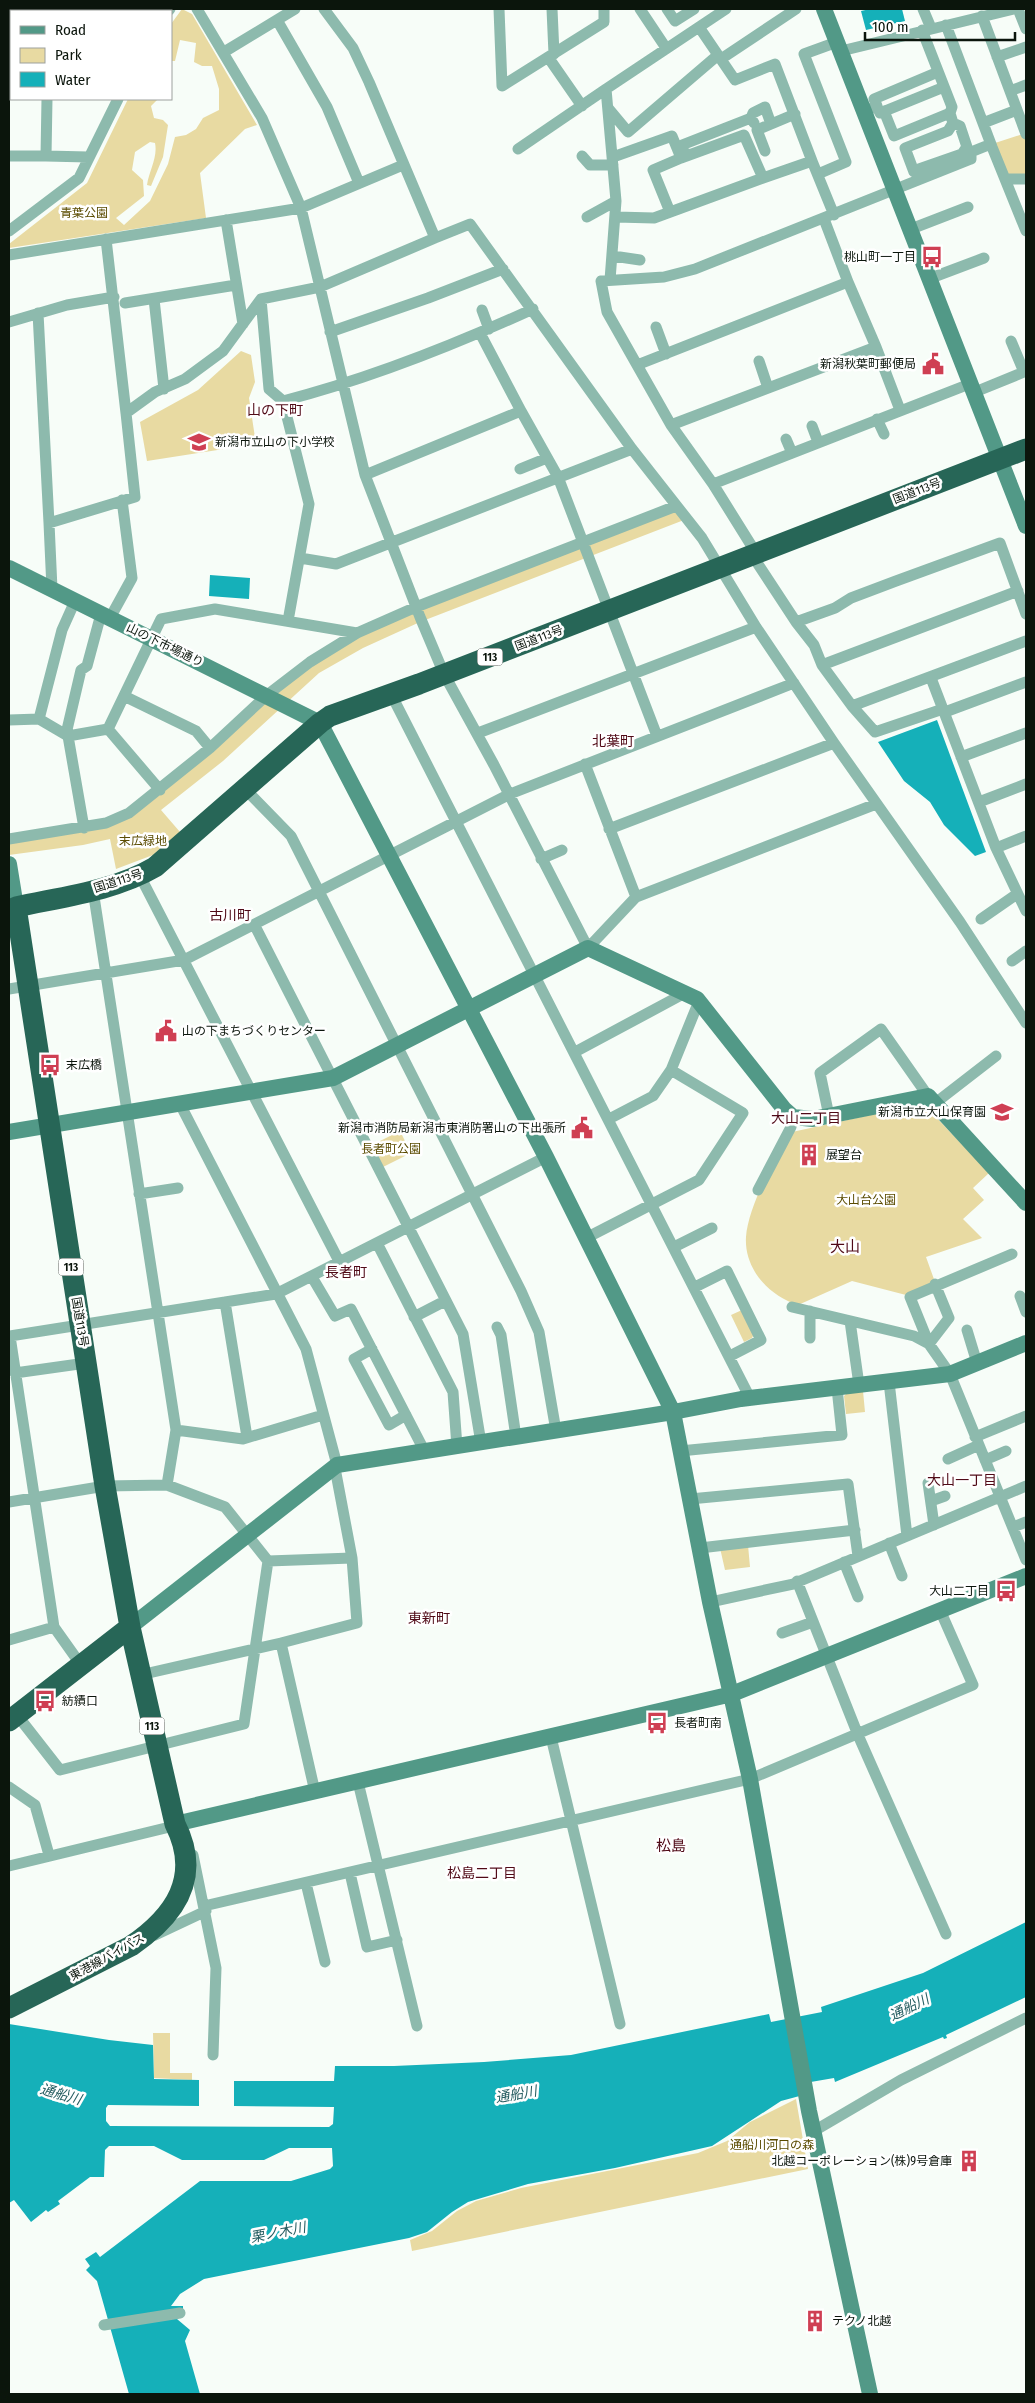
<svg xmlns="http://www.w3.org/2000/svg" width="1035" height="2403" viewBox="0 0 1035 2403" font-family="'Fira Sans Condensed','Noto Sans JP',sans-serif">
	<style>
		.green { fill: #e8daa2 }
		.water { fill: #15b0b9 }
		.lines { fill: none; stroke-linecap: round; stroke-linejoin: round }
		.street { stroke: #8dbaad; stroke-width: 11 }
		.secondary { stroke: #529987; stroke-width: 16 }
		.highway { stroke: #276657; stroke-width: 21 }
		.labels { text-anchor: middle; stroke-width: 5; stroke-linejoin: round; paint-order: stroke }
		.shield { fill: #fff; stroke: #545b55; stroke-width: 1 }
		.shield-label { font-size: 11px; font-weight: bold; fill: #0b150c }
		.park-label { font-size: 12px; fill: #5a4b00; stroke: #fff }
		.poi-label { font-size: 12px; fill: #0b150c; stroke: #fff; text-anchor: start }
		.street-label { font-size: 12px; fill: #0b150c; stroke: #fff }
		.neighbourhood-label { font-size: 14px; fill: #500a17; stroke: #fff }
		.water-label { font-size: 14px; font-style: italic; fill: #265d61; stroke: #fff }
		.quarter-label { font-size: 15px; fill: #500a17; stroke: #fff }
	</style>
	<rect width="100%" height="100%" fill="#f7fdf8"/>
	<path class="green" d="M182,9L192,14L257,125L245,129L200,173L206,218L9,248V244L87,183L128,99H158L151,106L154,118L163,120L168,125L163,157L151,186L147,185C149,171 158,157 155,143L150,142L135,152L132,170L143,180L144,196L116,218L124,225L150,201L168,164L175,137L186,135L196,129L203,118L219,110V89L212,66H202L194,62L196,43L180,40L175,61H171V24Z
		M1026,133V177H1006L992,144Z
		M241,351L251,355L255,382L249,398L256,444L147,461L140,422L198,390Z
		M676,506L684,520L420,622L363,648L319,673L223,761L161,810L180,832L153,855L116,869L110,839L83,845L9,855V839L129,813L267,695L357,633Z
		M916,1108L933,1114L989,1173L973,1188L984,1200L963,1219L982,1238L926,1257L935,1282L906,1295L852,1281L798,1305C769,1296 744,1269 746,1237C748,1207 775,1156 792,1132L898,1109Z
		M400,1131L411,1153L383,1167L372,1145Z
		M742,1310L754,1334L752,1338L744,1342L731,1315Z
		M863,1391L865,1412L846,1414L844,1396L847,1393Z
		M748,1545L750,1567L725,1570L720,1548Z
		M153,2033H170V2073H192V2080L154,2078Z
		M796,2099L808,2169L412,2251L410,2240L432,2231L457,2211L476,2201L521,2188L698,2153L727,2141L750,2122Z"/>
	<path class="water" d="M870,9H902L905,21L866,30L861,11Z
		M210,575L250,578L249,599L209,596Z
		M937,720L986,852L975,856L944,825L930,802L904,781L878,742Z
		M1026,1922V1997L946,2035L947,2038L944,2039L943,2037L835,2082L834,2078L805,2083L807,2094L781,2101L712,2146L615,2168L528,2184L468,2202L452,2212L427,2232L409,2238L204,2279L180,2294L171,2306H183V2316L177,2319L190,2330L185,2341L200,2394H129L97,2281L86,2270L90,2266L85,2259L96,2252L100,2257L200,2181H291L330,2169L333,2166L332,2148H289L264,2160H182L154,2146H109L105,2150L104,2177H90L58,2201L60,2204L48,2212L46,2210L31,2222L14,2200L9,2203V2024L109,2040L153,2045L154,2079L199,2080V2106L108,2105L106,2108V2121L110,2126L329,2127L333,2124L334,2107L234,2106V2081H334L335,2066H394L484,2062L571,2055L769,2014L771,2022L822,2012L821,2007L923,1973Z"/>
	<g class="lines">
		<path class="street" d="M60,9L65,11
			M197,9L262,118L301,208L365,475L420,617L444,674L494,765L588,948L636,897L876,804
			M324,9L353,48L369,82L435,238L470,224L632,449L702,538L756,627L834,743L960,922L1026,1023
			M499,9L502,86L604,22V9
			M552,9L554,54
			M640,9L666,48
			M667,9L675,21L694,9
			M923,9L931,28
			M1018,9L1026,29
			M49,11V9
			M102,11L104,9
			M168,11L170,9
			M982,16L1026,134
			M277,20L327,107L359,183
			M946,25L992,147L1026,231
			M699,27L735,80L775,64L812,161
			M922,30L952,107L950,113L953,123L960,126L971,159
			M841,51L1014,9
			M224,52L295,9
			M548,57L582,106
			M997,57L1026,47
			M721,59L796,9
			M1010,91L1026,85
			M608,108L628,132L718,55
			M865,111L877,106L874,99L938,72
			M879,111L880,113L944,87
			M884,111L894,136L950,113
			M754,123L751,118L753,113L765,107L771,124
			M983,123L1017,110
			M518,149L606,89
			M765,151L757,130L795,114
			M686,155L682,145L751,118
			M9,156H46L47,99
			M46,156L88,157
			M582,156L590,165H613
			M613,157L672,136L681,158L744,135L763,178L812,161L834,215
			M919,169L914,172L905,148L948,131L953,123
			M818,174L846,162L804,54L837,42
			M921,175L919,169L962,154L966,148
			M1005,179H1026
			M670,212L653,170L681,158
			M587,217L616,201
			M616,217L654,218L763,178
			M824,219L848,282
			M226,220L243,324
			M911,229L968,207
			M9,231L79,178L118,99
			M106,239L126,413
			M9,255L301,208L403,165
			M613,256L640,260
			M931,278L984,258
			M610,280L616,201L606,89L726,9
			M154,299L164,389
			M261,299L320,287L435,238
			M125,303L236,285
			M482,310L489,329
			M38,313L49,523
			M9,322L67,305L114,297
			M656,327L666,354
			M330,332L428,298L503,269
			M480,333L521,411
			M876,347L900,410
			M759,361L768,388
			M637,365L848,282L876,347L671,425
			M975,392L1024,372L1011,341
			M283,401C369,379 452,346 533,309
			M877,419L884,434
			M812,426L818,442
			M786,439L792,453
			M520,469L547,458
			M365,475L521,411L558,477L657,736
			M713,484L972,383
			M756,553L713,484L671,425L637,365L607,312L601,281L664,277L695,269L971,159V152L991,144
			M752,555L796,622
			M300,558L336,564L632,449
			M52,589L49,523L135,497L126,413L155,392L185,379L223,351L261,299L269,389L283,401L309,504L288,621
			M1026,614L1000,543L896,581L851,598L835,608L796,622L814,645L822,665L852,706L1026,641
			M110,618L132,578L122,500
			M822,665L1018,591
			M931,678L996,848L1026,911
			M391,694L750,1398
			M124,696L196,731L210,748
			M852,706L875,732L943,709
			M945,712L1026,682
			M39,719L62,630L75,601
			M9,720L39,719L68,736L108,729L161,619L215,609L357,633
			M108,729L160,790
			M478,733L756,627
			M66,734L81,670L87,666L101,614
			M68,736L84,828
			M961,757L1026,733
			M585,764L636,897
			M244,788L291,836L521,1291L539,1332L556,1431
			M979,802L1026,784
			M609,829L834,743
			M9,839L106,823L129,813L210,748L267,695L310,662L357,633L416,607L676,506
			M996,848L1026,836
			M541,859L562,850
			M140,876L340,1263
			M93,890L176,1430L167,1485
			M981,919L1017,894
			M255,926L463,1334L481,1443
			M1012,961L1026,951
			M9,989L184,960L510,794L794,683
			M575,1052L685,993
			M180,1104L306,1349L337,1465
			M934,1104L996,1056
			M829,1116L820,1073L881,1029L928,1096
			M609,1119L653,1096L671,1070L699,1001
			M758,1190L791,1127L793,1117
			M139,1194L178,1188
			M586,1238L699,1180L743,1113L671,1070
			M377,1243L453,1392L457,1447
			M674,1247L712,1228
			M1012,1254L910,1297L929,1344L950,1374L1026,1560
			M312,1277L335,1316L351,1309L425,1452
			M695,1287L727,1271L761,1340L730,1356
			M1020,1296L1026,1312
			M225,1302L247,1437
			M792,1307L914,1336L929,1344L949,1318L935,1284
			M810,1311V1338
			M414,1317L445,1301
			M850,1321L859,1385
			M497,1327L501,1335L516,1437
			M967,1330L977,1363
			M372,1349L354,1359L389,1425L406,1415
			M15,1373L86,1363
			M889,1382L907,1536
			M176,1430L243,1439L323,1415
			M975,1437L1026,1416
			M680,1451L842,1435L837,1388
			M948,1459L979,1445
			M985,1460L1006,1451
			M928,1483L934,1525
			M690,1499L848,1484L858,1556
			M931,1501L945,1496
			M9,1502L105,1486L167,1485L225,1507L268,1561L244,1724L60,1770L17,1715
			M1013,1527L1026,1522
			M889,1543L902,1576
			M700,1548L855,1530
			M268,1561L352,1558
			M844,1562L858,1597
			M797,1581L858,1735L946,1934
			M710,1602L793,1584L1026,1486
			M782,1633L813,1622
			M9,1640L54,1627
			M81,1665L54,1627L10,1336L276,1294L546,1157
			M140,1675L281,1643
			M551,1737L620,2024
			M358,1782L417,2026
			M9,1787L35,1805L49,1855
			M315,1792L281,1643L357,1623L352,1558L335,1468
			M193,1855L216,1968L213,2055
			M9,1866L178,1825
			M350,1873L367,1947L397,1940
			M306,1883L325,1962
			M204,1906L750,1779L973,1685L940,1610
			M155,1935L206,1911
			M814,2131L901,2080L1026,2018
			M104,2325L180,2313"/>
		<path class="secondary" d="M824,9L1026,526
			M9,568L320,723L546,1157L673,1412L710,1602L750,1779L809,2111L870,2394
			M9,864L16,907
			M9,1132L333,1078L588,948L697,999L784,1109L793,1117L813,1119L928,1096L1026,1203
			M130,1627L337,1465L673,1412L741,1399L950,1374L1026,1343
			M175,1824L732,1694L1026,1576"/>
		<path class="highway" d="M9,1721L130,1627
			M9,2008L131,1946C175,1916 202,1877 175,1824L130,1627L105,1486L16,907C61,897 114,891 155,867L320,723L330,716L419,684L1026,449"/>
	</g>
	<defs>
		<g id="bus-bare" transform="scale(1.725)"><path d="M-5-6H5V4H4V6H2V4H-2V6H-4V4H-5ZM-3.5-4V0h7V-4ZM-3.5 1.2v1.5H-2V1.2ZM2 1.2v1.5H3.5V1.2Z" fill="#cf3f53" stroke="#fff" stroke-width="2.5" paint-order="stroke"/></g>
		<g id="civic-bare" transform="scale(1.725)"><path d="M-.6-6.5H3V-4.5H.6V-3L4-1V1h2V6H-6V1h2V-1L-.6-3ZM-1.2 2.5V6h2.4V2.5Z" fill="#cf3f53" stroke="#fff" stroke-width="2.5" paint-order="stroke"/></g>
		<g id="school-bare" transform="scale(1.725)"><path d="M0-5L7-2L0 1L-7-2ZM-4 1L0 2.5L4 1V4Q0 6-4 4Z" fill="#cf3f53" stroke="#fff" stroke-width="2.5" paint-order="stroke"/></g>
		<g id="building-bare" transform="scale(1.725)"><path d="M-4-6H4V6H1V3H-1V6H-4ZM-2.5-4.3h1.7v1.8h-1.7ZM.8-4.3h1.7v1.8H.8ZM-2.5-1h1.7V.8h-1.7ZM.8-1h1.7V.8H.8Z" fill="#cf3f53" stroke="#fff" stroke-width="2.5" paint-order="stroke"/></g>
	</defs>
	<g fill-rule="evenodd">
		<use href="#bus-bare" x="932" y="257"/>
		<use href="#civic-bare" x="933" y="364"/>
		<use href="#school-bare" x="199" y="442"/>
		<use href="#civic-bare" x="166" y="1031"/>
		<use href="#bus-bare" x="50" y="1065"/>
		<use href="#school-bare" x="1002" y="1112"/>
		<use href="#civic-bare" x="582" y="1128"/>
		<use href="#building-bare" x="809" y="1155"/>
		<use href="#bus-bare" x="1006" y="1591"/>
		<use href="#bus-bare" x="45" y="1701"/>
		<use href="#bus-bare" x="657" y="1723"/>
		<use href="#building-bare" x="969" y="2161"/>
		<use href="#building-bare" x="815" y="2321"/>
	</g>
	<g class="labels">
		<g class="shield">
			<rect x="477.5" y="648.5" width="25" height="17" rx="4"/>
			<rect x="58.5" y="1258.5" width="25" height="17" rx="4"/>
			<rect x="139.5" y="1717.5" width="25" height="17" rx="4"/>
		</g>
		<g class="shield-label">
			<text x="490" y="661">113</text>
			<text x="71" y="1271">113</text>
			<text x="152" y="1730">113</text>
		</g>
		<g class="park-label">
			<text x="84" y="217">青葉公園</text>
			<text x="143" y="845">末広緑地</text>
			<text x="391" y="1153">長者町公園</text>
			<text x="866" y="1204">大山台公園</text>
			<text x="772" y="2149">通船川河口の森</text>
		</g>
		<g class="poi-label">
			<text x="916" y="261" text-anchor="end">桃山町一丁目</text>
			<text x="916" y="368" text-anchor="end">新潟秋葉町郵便局</text>
			<text x="215" y="446">新潟市立山の下小学校</text>
			<text x="182" y="1035">山の下まちづくりセンター</text>
			<text x="66" y="1069">末広橋</text>
			<text x="986" y="1116" text-anchor="end">新潟市立大山保育園</text>
			<text x="566" y="1132" text-anchor="end">新潟市消防局新潟市東消防署山の下出張所</text>
			<text x="826" y="1159">展望台</text>
			<text x="989" y="1595" text-anchor="end">大山二丁目</text>
			<text x="62" y="1705">紡績口</text>
			<text x="674" y="1727">長者町南</text>
			<text x="952" y="2165" text-anchor="end">北越コーポレーション(株)9号倉庫</text>
			<text x="832" y="2325">テクノ北越</text>
		</g>
		<g class="street-label">
			<text transform="translate(917 491) rotate(-21)" y="4">国道113号</text>
			<text transform="translate(539 638) rotate(-21)" y="4">国道113号</text>
			<text transform="translate(165 645) rotate(26)" y="4">山の下市場通り</text>
			<text transform="translate(118 881) rotate(-18)" y="4">国道113号</text>
			<text transform="translate(80 1322) rotate(81)" y="4">国道113号</text>
			<text transform="translate(107 1957) rotate(-29)" y="4">東港線バイパス</text>
		</g>
		<g class="neighbourhood-label">
			<text x="275" y="415">山の下町</text>
			<text x="613" y="746">北葉町</text>
			<text x="230" y="920">古川町</text>
			<text x="806" y="1123">大山二丁目</text>
			<text x="346" y="1277">長者町</text>
			<text x="962" y="1485">大山一丁目</text>
			<text x="429" y="1623">東新町</text>
			<text x="482" y="1878">松島二丁目</text>
		</g>
		<g class="water-label">
			<text transform="translate(909 2007) rotate(-26)" y="5">通船川</text>
			<text transform="translate(61 2094) rotate(16)" y="5">通船川</text>
			<text transform="translate(516 2094) rotate(-10)" y="5">通船川</text>
			<text transform="translate(278 2232) rotate(-11)" y="5">栗ノ木川</text>
		</g>
		<g class="quarter-label">
			<text x="845" y="1252">大山</text>
			<text x="671" y="1851">松島</text>
		</g>
	</g>
	<rect width="1035" height="2403" fill="none" stroke="#0b150c" stroke-width="20"/>
	<rect x="10" y="10" width="162" height="90" fill="#ffffff" stroke="#9da19e"/>
	<rect x="20" y="26" width="25" height="8" fill="#529987" stroke="#9da19e"/>
	<text x="55" y="35" font-size="15" fill="#0b150c">Road</text>
	<rect x="20" y="48" width="25" height="15" fill="#e8daa2" stroke="#9da19e"/>
	<text x="55" y="60" font-size="15" fill="#0b150c">Park</text>
	<rect x="20" y="72" width="25" height="15" fill="#15b0b9" stroke="#9da19e"/>
	<text x="55" y="85" font-size="15" fill="#0b150c">Water</text>
	<path d="M865 32v8h150v-8" fill="none" stroke="#0b150c" stroke-width="2.5"/>
	<text x="872" y="32" font-size="15" fill="#0b150c" stroke="#ffffff" stroke-width="4" paint-order="stroke">100 m</text>
</svg>
